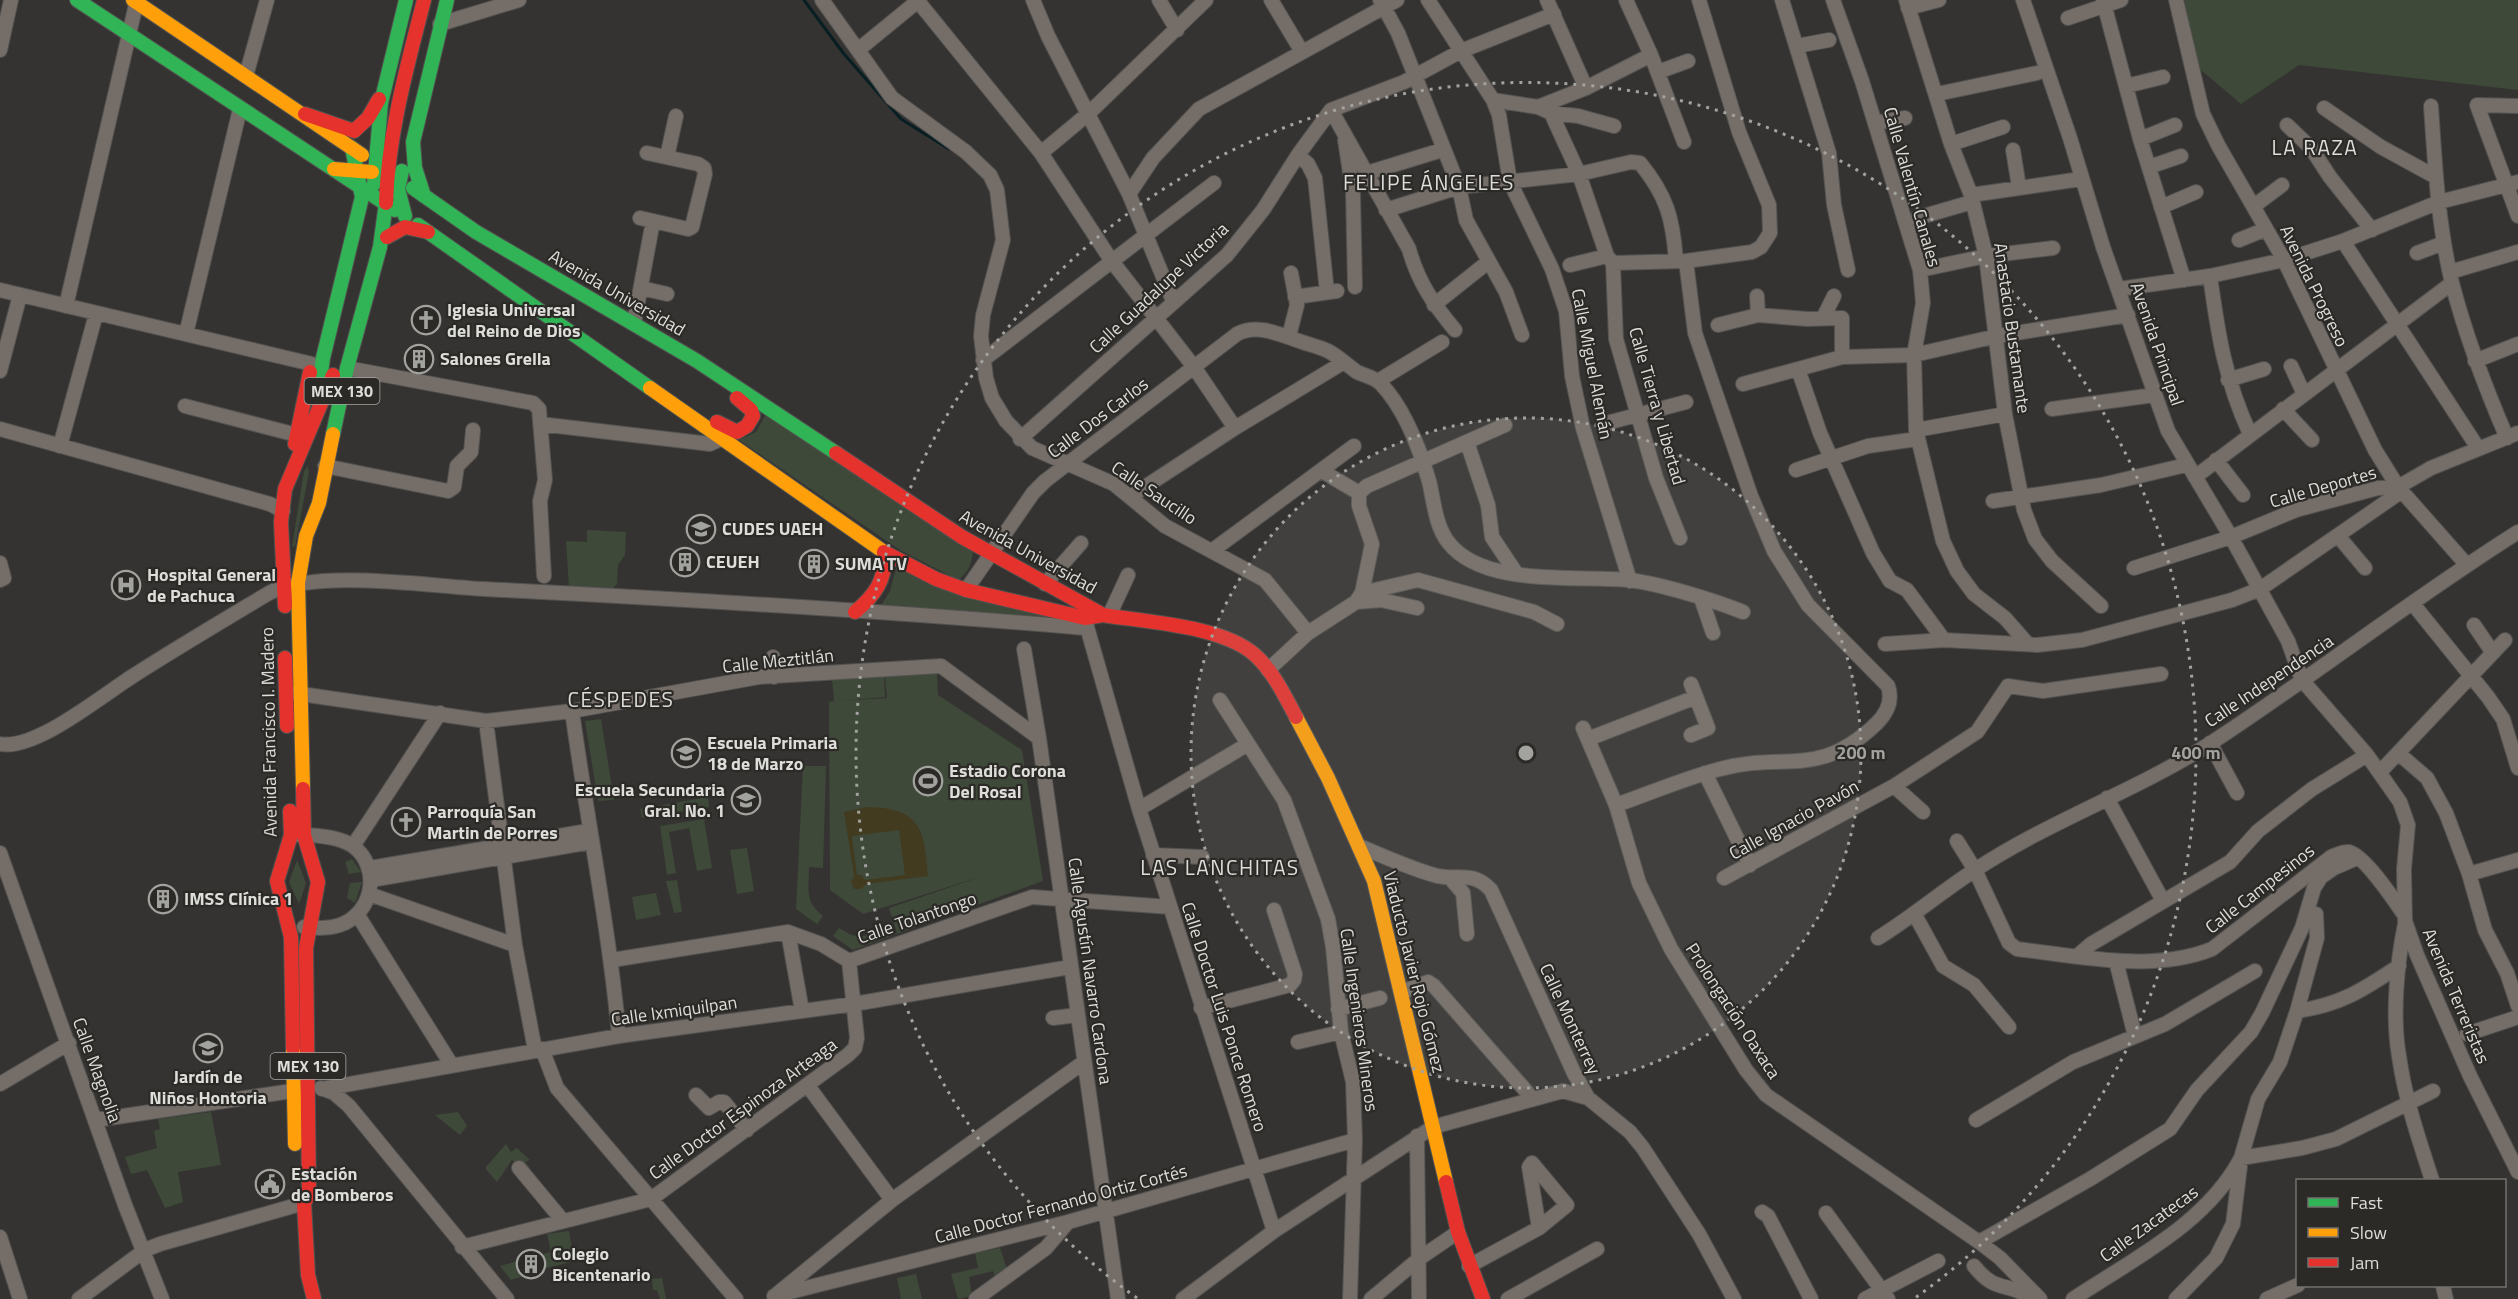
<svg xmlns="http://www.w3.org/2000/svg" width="2518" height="1299" viewBox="0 0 2518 1299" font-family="'Titillium Web',sans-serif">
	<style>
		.green { fill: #3e4939 }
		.sand { fill: #423b1f; fill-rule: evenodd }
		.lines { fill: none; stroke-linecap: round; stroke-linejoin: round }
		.stream { stroke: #071e23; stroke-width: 3 }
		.street-casing { stroke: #525250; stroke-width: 16 }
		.fast-casing { stroke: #525250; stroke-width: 16 }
		.slow-casing { stroke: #525250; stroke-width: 16 }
		.jam-casing { stroke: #525250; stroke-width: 16 }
		.street { stroke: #756d68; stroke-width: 14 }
		.fast { stroke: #30b455; stroke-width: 14 }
		.slow { stroke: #ff9f0a; stroke-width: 14 }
		.jam { stroke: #e5322d; stroke-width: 14 }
		.ring { fill: none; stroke: #a2a29f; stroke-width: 3; stroke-dasharray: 3 6 }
		.labels { text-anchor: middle; stroke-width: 4.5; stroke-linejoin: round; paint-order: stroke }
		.shield { fill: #2c2a27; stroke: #a8a7a4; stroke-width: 1.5 }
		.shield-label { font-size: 16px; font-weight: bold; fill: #ddddda }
		.street-label { font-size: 18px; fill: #ddddda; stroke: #2c2a27 }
		.poi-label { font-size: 18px; font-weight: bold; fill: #ddddda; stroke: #2c2a27; text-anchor: start }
		.quarter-label { font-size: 21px; letter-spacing: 1.5px; fill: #ddddda; stroke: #2c2a27 }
		.centre { fill: #a2a29f; stroke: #2c2a27; stroke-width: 3 }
		.ring-label { font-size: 18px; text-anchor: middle; font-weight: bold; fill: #a2a29f; stroke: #2c2a27; stroke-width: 4.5; stroke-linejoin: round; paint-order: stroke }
	</style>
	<rect width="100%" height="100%" fill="#353331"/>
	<path class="green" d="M2184,0H2518V90L2299,65L2241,104L2195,65Z
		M766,414L973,550C972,563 969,572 958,580L900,550L739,440L756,432Z
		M308,466L309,472L295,547L292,546L304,471Z
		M587,530L626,532L625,555L618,565L617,584L613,588L569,587L566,541L587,542Z
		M897,565L1050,618L880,607L890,591Z
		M937,673L938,695L1022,750L1043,881L853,950L833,936L839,928C860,942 865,936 887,927L890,935L897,933L889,908L986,875L863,914L830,890L829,702L834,701L832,679L884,676L885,697L839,701L887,698L885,676Z
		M601,719L614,800L598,801L585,721Z
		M803,766H826L823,868L809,867C809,889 804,901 823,916L817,924L796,909Z
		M708,797L709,807L642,818L640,809Z
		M704,819L712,868L697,871L689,828L669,832L676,873L667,875L660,826Z
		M747,848L754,891L737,894L730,850Z
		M352,859L361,872L349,874L345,862Z
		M297,860L306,883L299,904L289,882Z
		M677,880L682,912L674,913L666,881Z
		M362,882L355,903L347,898L350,883Z
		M656,893L661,915L636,920L632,897Z
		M211,1112L221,1165L178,1172L183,1202L165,1208L147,1170L131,1174L125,1157L157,1148L154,1131L160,1129L158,1119Z
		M458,1112L467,1126L460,1135L435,1115Z
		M506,1144L511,1152L517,1148L530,1160L525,1162L531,1169L524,1174L512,1160L497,1182L485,1168Z
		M569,1231L574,1261L543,1269L539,1260H534V1257L551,1252L547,1234Z
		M1000,1248L1008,1272L996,1279L993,1271L969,1277L972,1296L958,1299L951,1274L978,1268L975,1253Z
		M518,1261L527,1275L511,1280L500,1266Z
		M916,1274L922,1299H901L897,1278Z
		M662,1278L666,1299H660L657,1290H653L652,1279Z"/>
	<path class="sand" d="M867,807C921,808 925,830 928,876L866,884L861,889H854L851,882L854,876L844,812ZM899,830L905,875L865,880L861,875H857L852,836Z"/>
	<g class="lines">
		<path class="stream" d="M804,0L844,54L901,119L949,149"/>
		<g class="street-casing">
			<path id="street" d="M822,0L892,98L966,152L990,175L997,190L1003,240L983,315L981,336L986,378L992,398L1006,421L1032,448L1114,484L1165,526L1265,580L1308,633
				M917,0L1041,153L1111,260L1194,367L1235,428
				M1033,0L1048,36L1129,194L1173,301
				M1159,0L1177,30
				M1271,0L1302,52
				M1380,0L1398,33L1459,187L1466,220L1506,292L1522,335
				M1428,0L1493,100L1499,115L1510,182L1552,269L1566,311L1572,376L1583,428L1630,581
				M1547,0L1586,88
				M1626,0L1651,55L1684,142
				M1782,0L1829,153L1834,205L1848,270
				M1833,0L1862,81L1920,270L1923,303L1914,355L1916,430L1943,541L1957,571L1974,594L2005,618L2026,642
				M1906,0L1951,144L1971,195L1986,256L2005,414L2024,510L2035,539L2052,561L2101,606
				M2023,0L2070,138L2103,247L2168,431L2231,537L2288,641L2302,680L2367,755L2400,802L2408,825L2404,869L2405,921L2417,955L2470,1076L2518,1172
				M2103,0L2140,139L2184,280
				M2176,0L2203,114L2218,145L2284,260L2375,450L2398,487L2466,564
				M1908,8L1939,0
				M2068,18L2121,0
				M440,24L519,0
				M1797,46L1829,40
				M0,50L11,0
				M858,50L919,0
				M1658,72L1688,61
				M246,76L267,0
				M2126,86L2163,77
				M1937,94L2037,73
				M1493,100L1538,107L1551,113L1578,116L1614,126
				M2431,106C2435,165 2438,225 2452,283C2466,337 2485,387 2507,438
				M2518,106L2477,105L2518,216
				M1538,107L1586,88L1651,55
				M2324,108L2381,147L2436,177
				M1331,110L1409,249C1418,282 1434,305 1455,330
				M1551,113L1579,174L1607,256L1613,263L1616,339L1656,478L1680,538
				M1875,123L1905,118
				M2287,125L2311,148L2330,177L2372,230
				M2140,139L2175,125
				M1345,140L1353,193L1355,287
				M1951,144L2003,127
				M2013,150L2019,187
				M1041,153L1089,113L1206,0
				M1298,155L1308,164L1315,178L1327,292
				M667,157L676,116
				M2149,167L2181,156
				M1367,173L1442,150
				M1129,194L1153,158L1199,109L1397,0
				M1971,195L2074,180
				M2254,206L2282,185
				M2161,207L2196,192
				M1386,210L1459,187L1579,174L1631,162L1640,163C1667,196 1673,219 1676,261
				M640,218L688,229L692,227L705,174L704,168L698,164L647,153
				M1917,218L1972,202
				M2239,240L2266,229
				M2343,241L2478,448
				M2417,253L2444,243
				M1613,263L1686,261L1752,252L1761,247L1770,233L1769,205L1739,132L1699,0
				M1570,265L1607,256
				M1920,270L1986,256L2053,248
				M2450,272L2518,252
				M2210,276C2218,334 2225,380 2250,434
				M641,288L667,294
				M2119,289L2210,276L2284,260L2343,241L2439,202L2518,182
				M0,290L312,364
				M1757,296L1758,315
				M1295,297L1337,291
				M1434,305L1488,262
				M66,306L137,0
				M1823,318L1834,296
				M634,323L653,221
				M1718,325L1758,315L1807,319L1842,318V357
				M186,334L240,109
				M1289,336L1297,305L1291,273
				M983,360L1214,183
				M2475,361L2518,344
				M2291,366L2304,394
				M347,368L533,403L539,409L545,480L540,501L544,576
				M1798,369L1820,433L1873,553L1890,581L1907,590L1944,640
				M0,371L20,295
				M2228,380L2264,369
				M1378,381L1442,342
				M1743,384L1842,357L1914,355L1997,336L2128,315
				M185,406L297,435
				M2052,409L2154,395
				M2283,409L2312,440
				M540,424L710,444L723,438
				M1603,424L1686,402
				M0,429L270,504L283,511
				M1916,430L2005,414
				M1020,439L1227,255L1263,210L1298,155L1331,110L1404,82L1461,51L1554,14
				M1467,442L1488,505L1492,537L1516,573
				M60,446L96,314
				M2216,460L2243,495
				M325,466L448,491L454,487L457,466L471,452L473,430
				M1796,470L1868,446L1917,439
				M1322,471L1359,493
				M2195,477L2452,283
				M1359,493L1367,486L1505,425
				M1131,496L1235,428L1344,362
				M1993,501L2101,485L2186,465
				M2339,537L2365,568
				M1213,550L1354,446
				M0,563L4,578L0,580
				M2134,568L2231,537L2296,510L2378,488L2398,487L2431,468L2518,433
				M1045,584L1081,543
				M966,590L1033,493L1045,481L1237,334C1258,323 1281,335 1302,342C1310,345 1320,347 1328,351C1338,356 1347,365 1357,372C1365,376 1375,377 1381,384C1404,408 1420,450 1429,481C1434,501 1435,525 1448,542C1483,588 1578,575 1629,580C1661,584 1713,600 1743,612
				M1362,593L1418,580L1534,612L1557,624
				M1701,598L1713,633
				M1356,602L1381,600L1417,608
				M2413,604L2488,697L2503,719L2518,768
				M1109,616L1128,575
				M1085,620L1139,809L1274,1231
				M2474,625L2493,653
				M1885,644L1944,640L2037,645L2082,640L2232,600L2260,589L2402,491
				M1024,649L1039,738L1118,1299
				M773,657L774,677
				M1268,670L1308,633L1356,602L1362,593L1372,544L1359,506V493
				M1691,684L1708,728L1691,735
				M294,693L486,721L572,711L759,677L941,666L1039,738
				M1220,700L1284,800L1328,919L1333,947L1341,1032L1353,1082L1355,1140L1350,1299
				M572,711C587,820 609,927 619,1036
				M486,721L515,945L535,1050
				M1583,728L1616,805L1639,883L1671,949L1746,1070L1766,1095L1979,1242L2000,1258L2040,1299
				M1588,739L1696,697
				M2210,743L2237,793
				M0,744C36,751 105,693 136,674C180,646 224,620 269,593C317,569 428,586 484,589C684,599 885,611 1085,628
				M2398,753L2427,778L2446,813L2469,874L2485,930L2507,973L2518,1006
				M2380,772L2505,640
				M1705,773L1750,865
				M1894,786L1923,812
				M2107,798L2163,901
				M1616,805C1651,793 1685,778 1720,769C1787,751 1818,780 1877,723C1887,713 1893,701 1888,686L1808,605L1774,551L1751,496L1695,333L1686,261
				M1139,809L1248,744
				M299,835C316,835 338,836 353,846C381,867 374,913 340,925C328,929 316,928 304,927
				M1957,841L1975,870L2009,943L2017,949C2078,956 2152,973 2212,949L2331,857C2336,855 2343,851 2349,852C2366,857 2394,900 2405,916
				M353,846L440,713
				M1359,846C1383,856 1409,868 1434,875C1458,882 1471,869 1491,890L1574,1073L1588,1098L1630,1132L1643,1148L1699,1234L1734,1299
				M0,853L125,1205L162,1299
				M1153,855L1202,857
				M370,868L588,831
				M2469,874L2518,860
				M1724,878L1894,786L1977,732L2008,686L2043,691L2161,674
				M1451,879L1463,893L1467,934
				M371,880L591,842
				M369,894L515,945
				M357,914L451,1064
				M1915,915L1943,966L1974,985L2009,1027
				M2405,924C2397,962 2392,1017 2399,1056C2405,1099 2419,1140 2432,1180
				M788,932L802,1011
				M1878,938C1912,917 1941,892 1975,870C2049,821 2136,791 2211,743C2315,675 2413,598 2518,532
				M2077,956L2091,944L2230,862L2258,831L2312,789L2367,755
				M612,960L788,932L821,944L849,961
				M849,961L1032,897L1170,907
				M2116,961L2135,1036
				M1402,992L1428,982L1434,986L1533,1099
				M1201,1008L1290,985L1294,980L1295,974L1274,910
				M1338,1009L1380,998
				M2297,1011C2340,1005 2363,990 2399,966
				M1053,1018L1077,1015
				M2467,1034L2518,1017
				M1298,1042L1341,1032
				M542,1049L557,1088L736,1299
				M0,1084L69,1043
				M808,1086L892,1200
				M321,1088L334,1093L349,1106L507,1299
				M322,1089L619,1036L854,1004L1070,967
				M696,1095L709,1108L719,1102H724L747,1130
				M96,1120L292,1091
				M1976,1120L2073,1062L2165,1024L2255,971
				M1417,1136L1419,1299
				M519,1168L563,1221
				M1762,1212L1768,1216L1811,1299
				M1826,1213L1888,1299
				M0,1237L20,1299
				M1979,1242L2090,1179L2170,1129L2197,1090L2251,1032L2262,1013L2302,928L2314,888L2321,877L2334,868L2357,858
				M462,1247L651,1199L848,1055L855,1048L857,1038L849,961
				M1469,1266L1539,1228L1567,1205L1532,1163L1529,1167L1539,1228
				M1974,1266C1997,1295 2007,1280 2031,1299
				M2443,1286L2446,1299
				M777,1294L892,1200L1084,1062
				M774,1296L1068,1222L1355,1140
				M79,1299L145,1250L160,1244L304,1203
				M976,1299L1046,1248L1068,1222
				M1183,1299L1274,1231L1433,1127L1563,1091L1588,1098
				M1371,1299L1420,1258L1458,1232
				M1508,1299L1597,1249
				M1865,1299L1938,1261
				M2073,1299C2133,1259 2206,1224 2241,1158L2302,1148L2336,1139L2433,1091
				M2176,1299L2216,1258L2233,1224L2241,1158L2258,1099L2280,1062L2297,1011L2317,938L2316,914
				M2267,1299L2298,1285"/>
		</g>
		<g class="fast-casing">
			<path id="fast" d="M77,0L395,210
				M402,171L398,189L405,216
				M374,184L381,103L406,0
				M413,188L476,232L697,361L836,453
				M424,196L415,168L413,142L447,0
				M418,225L650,388
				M318,395L323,358L362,197L352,148
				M333,434L347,368L380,247L386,203"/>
		</g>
		<g class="slow-casing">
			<path id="slow" d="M133,0L362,155
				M334,169L372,172
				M650,388L884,552
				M1296,717L1328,778L1374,881L1446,1182
				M303,789L298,583L306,536L319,503L333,434
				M293,1048L295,1144"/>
		</g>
		<g class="jam-casing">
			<path id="jam" d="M305,114L354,131L368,118L379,99
				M386,203C388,134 407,67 424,0
				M387,237L405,227L428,232
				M717,422L737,432L747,426L753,416L751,410L737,398
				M295,444L310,372
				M836,453L962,537L1103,615
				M884,552L936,579L966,590L1085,618L1103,615C1146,622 1223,626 1255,655C1273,671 1285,696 1296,717
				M285,606L281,522L285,489L333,375
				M855,612C875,595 887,579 884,552
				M285,658L287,726
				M303,789L304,835L318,882L306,948L309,1193L304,1203L308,1275L314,1299
				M290,811L291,835L277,881L291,937L293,1048
				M1446,1182L1458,1232L1483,1299"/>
		</g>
		<use href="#street" class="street"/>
		<use href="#fast" class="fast"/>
		<use href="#slow" class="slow"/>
		<use href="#jam" class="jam"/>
	</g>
	<circle cx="1526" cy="753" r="335" fill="#a2a29f" fill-opacity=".12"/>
	<g class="ring">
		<circle cx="1526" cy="753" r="335"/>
		<path d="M1137 1298A670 670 0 1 1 1915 1298"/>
	</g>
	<defs>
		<g id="church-ring" transform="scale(1.5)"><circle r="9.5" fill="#2c2a27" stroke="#a2a29f" stroke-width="1.5"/><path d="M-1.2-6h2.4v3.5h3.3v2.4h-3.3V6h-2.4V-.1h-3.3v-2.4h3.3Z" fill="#a2a29f"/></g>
		<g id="building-ring" transform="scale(1.5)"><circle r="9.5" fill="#2c2a27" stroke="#a2a29f" stroke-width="1.5"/><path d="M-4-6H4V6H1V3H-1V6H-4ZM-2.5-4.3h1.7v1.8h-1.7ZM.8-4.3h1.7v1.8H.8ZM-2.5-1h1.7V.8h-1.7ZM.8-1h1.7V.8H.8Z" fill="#a2a29f"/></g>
		<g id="university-ring" transform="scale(1.5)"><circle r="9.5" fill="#2c2a27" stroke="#a2a29f" stroke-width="1.5"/><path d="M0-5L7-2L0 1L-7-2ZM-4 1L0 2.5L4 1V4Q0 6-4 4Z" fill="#a2a29f"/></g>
		<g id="hospital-ring" transform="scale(1.5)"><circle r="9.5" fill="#2c2a27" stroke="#a2a29f" stroke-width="1.5"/><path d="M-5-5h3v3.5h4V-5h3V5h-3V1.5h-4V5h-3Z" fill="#a2a29f"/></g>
		<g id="school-ring" transform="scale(1.5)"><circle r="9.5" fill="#2c2a27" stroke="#a2a29f" stroke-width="1.5"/><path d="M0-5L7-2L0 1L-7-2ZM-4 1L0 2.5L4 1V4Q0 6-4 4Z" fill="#a2a29f"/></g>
		<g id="stadium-ring" transform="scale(1.5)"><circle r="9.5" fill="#2c2a27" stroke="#a2a29f" stroke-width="1.5"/><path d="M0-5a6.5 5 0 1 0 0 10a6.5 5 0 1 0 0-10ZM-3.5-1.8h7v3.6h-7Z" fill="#a2a29f"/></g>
		<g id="civic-ring" transform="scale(1.5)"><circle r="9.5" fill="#2c2a27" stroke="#a2a29f" stroke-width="1.5"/><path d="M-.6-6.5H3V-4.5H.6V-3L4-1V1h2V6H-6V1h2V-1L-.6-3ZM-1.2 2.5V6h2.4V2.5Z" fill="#a2a29f"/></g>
	</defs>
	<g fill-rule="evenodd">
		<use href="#church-ring" x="426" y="320"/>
		<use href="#building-ring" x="419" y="359"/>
		<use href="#university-ring" x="701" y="529"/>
		<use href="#building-ring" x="685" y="562"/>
		<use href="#building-ring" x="814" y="564"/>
		<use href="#hospital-ring" x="126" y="585"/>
		<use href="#school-ring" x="686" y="753"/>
		<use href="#stadium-ring" x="928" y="781"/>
		<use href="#school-ring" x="746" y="800"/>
		<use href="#church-ring" x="406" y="822"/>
		<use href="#building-ring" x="163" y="899"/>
		<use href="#school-ring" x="208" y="1048"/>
		<use href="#civic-ring" x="270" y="1184"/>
		<use href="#building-ring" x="531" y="1264"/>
	</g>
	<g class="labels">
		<g class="shield">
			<rect x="304.5" y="378" width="75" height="26" rx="4.5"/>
			<rect x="270.5" y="1053" width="75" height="26" rx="4.5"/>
		</g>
		<g class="shield-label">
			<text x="342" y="397">MEX 130</text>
			<text x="308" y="1072">MEX 130</text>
		</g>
		<g class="street-label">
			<text transform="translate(1912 187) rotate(74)" y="6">Calle Valentín Canales</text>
			<text transform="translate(2314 286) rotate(64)" y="6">Avenida Progreso</text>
			<text transform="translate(1159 288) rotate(-43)" y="6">Calle Guadalupe Victoria</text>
			<text transform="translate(617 293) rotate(30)" y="6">Avenida Universidad</text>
			<text transform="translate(2012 328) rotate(82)" y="6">Anastacio Bustamante</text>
			<text transform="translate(2157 344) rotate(71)" y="6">Avenida Principal</text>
			<text transform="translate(1592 364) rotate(79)" y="6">Calle Miguel Alemán</text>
			<text transform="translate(1657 406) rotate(74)" y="6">Calle Tierra y Libertad</text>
			<text transform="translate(1098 418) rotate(-37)" y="6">Calle Dos Carlos</text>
			<text transform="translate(2323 487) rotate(-16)" y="6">Calle Deportes</text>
			<text transform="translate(1154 493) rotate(34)" y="6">Calle Saucillo</text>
			<text transform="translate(1028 552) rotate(29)" y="6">Avenida Universidad</text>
			<text transform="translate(778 661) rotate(-6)" y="6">Calle Meztitlán</text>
			<text transform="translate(2269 681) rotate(-34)" y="6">Calle Independencia</text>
			<text transform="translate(269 732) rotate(-91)" y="6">Avenida Francisco I. Madero</text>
			<text transform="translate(1794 820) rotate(-29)" y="6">Calle Ignacio Pavón</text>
			<text transform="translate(2260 889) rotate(-38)" y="6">Calle Campesinos</text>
			<text transform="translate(917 918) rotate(-19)" y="6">Calle Tolantongo</text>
			<text transform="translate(1090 971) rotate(82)" y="6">Calle Agustín Navarro Cardona</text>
			<text transform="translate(1414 972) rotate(76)" y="6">Viaducto Javier Rojo Gómez</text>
			<text transform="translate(2456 996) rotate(67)" y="6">Avenida Terreristas</text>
			<text transform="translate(674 1011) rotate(-8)" y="6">Calle Ixmiquilpan</text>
			<text transform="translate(1733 1011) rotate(57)" y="6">Prolongación Oaxaca</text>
			<text transform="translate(1224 1017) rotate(72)" y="6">Calle Doctor Luis Ponce Romero</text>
			<text transform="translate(1570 1019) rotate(65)" y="6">Calle Monterrey</text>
			<text transform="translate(1359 1020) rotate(82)" y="6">Calle Ingenieros Mineros</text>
			<text transform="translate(97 1070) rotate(70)" y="6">Calle Magnolia</text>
			<text transform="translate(743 1109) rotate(-36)" y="6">Calle Doctor Espinoza Arteaga</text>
			<text transform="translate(1061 1204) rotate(-15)" y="6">Calle Doctor Fernando Ortiz Cortés</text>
			<text transform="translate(2149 1224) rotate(-36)" y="6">Calle Zacatecas</text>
		</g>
		<g class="poi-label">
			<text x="447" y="316">Iglesia Universal<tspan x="447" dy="21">del Reino de Dios</tspan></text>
			<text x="440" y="365">Salones Grella</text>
			<text x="722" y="535">CUDES UAEH</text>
			<text x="706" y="568">CEUEH</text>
			<text x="835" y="570">SUMA TV</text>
			<text x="147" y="581">Hospital General<tspan x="147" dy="21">de Pachuca</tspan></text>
			<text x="707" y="749">Escuela Primaria<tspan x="707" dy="21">18 de Marzo</tspan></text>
			<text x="949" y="777">Estadio Corona<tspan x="949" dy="21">Del Rosal</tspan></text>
			<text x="725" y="796" text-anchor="end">Escuela Secundaria<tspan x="725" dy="21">Gral. No. 1</tspan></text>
			<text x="427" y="818">Parroquía San<tspan x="427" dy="21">Martin de Porres</tspan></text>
			<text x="184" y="905">IMSS Clínica 1</text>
			<text x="208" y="1083" text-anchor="middle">Jardín de<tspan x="208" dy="21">Niños Hontoria</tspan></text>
			<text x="291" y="1180">Estación<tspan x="291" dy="21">de Bomberos</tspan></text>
			<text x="552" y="1260">Colegio<tspan x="552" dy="21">Bicentenario</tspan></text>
		</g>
		<g class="quarter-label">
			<text x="2315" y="155">LA RAZA</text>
			<text x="1429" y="190">FELIPE ÁNGELES</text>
			<text x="621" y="707">CÉSPEDES</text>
			<text x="1220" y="875">LAS LANCHITAS</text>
		</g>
	</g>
	<circle cx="1526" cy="753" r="9" class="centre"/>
	<g class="ring-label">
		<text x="1861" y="759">200 m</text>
		<text x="2196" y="759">400 m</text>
	</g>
	<rect x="2296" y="1179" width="210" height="108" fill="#2c2a27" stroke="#73726f" stroke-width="1.5"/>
	<rect x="2308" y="1198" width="30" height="9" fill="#30b455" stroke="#73726f" stroke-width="1.5"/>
	<text x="2350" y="1209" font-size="18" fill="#ddddda">Fast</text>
	<rect x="2308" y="1228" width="30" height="9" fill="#ff9f0a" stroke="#73726f" stroke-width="1.5"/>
	<text x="2350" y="1239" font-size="18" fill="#ddddda">Slow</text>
	<rect x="2308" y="1258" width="30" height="9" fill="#e5322d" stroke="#73726f" stroke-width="1.5"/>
	<text x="2350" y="1269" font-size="18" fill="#ddddda">Jam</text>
</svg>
